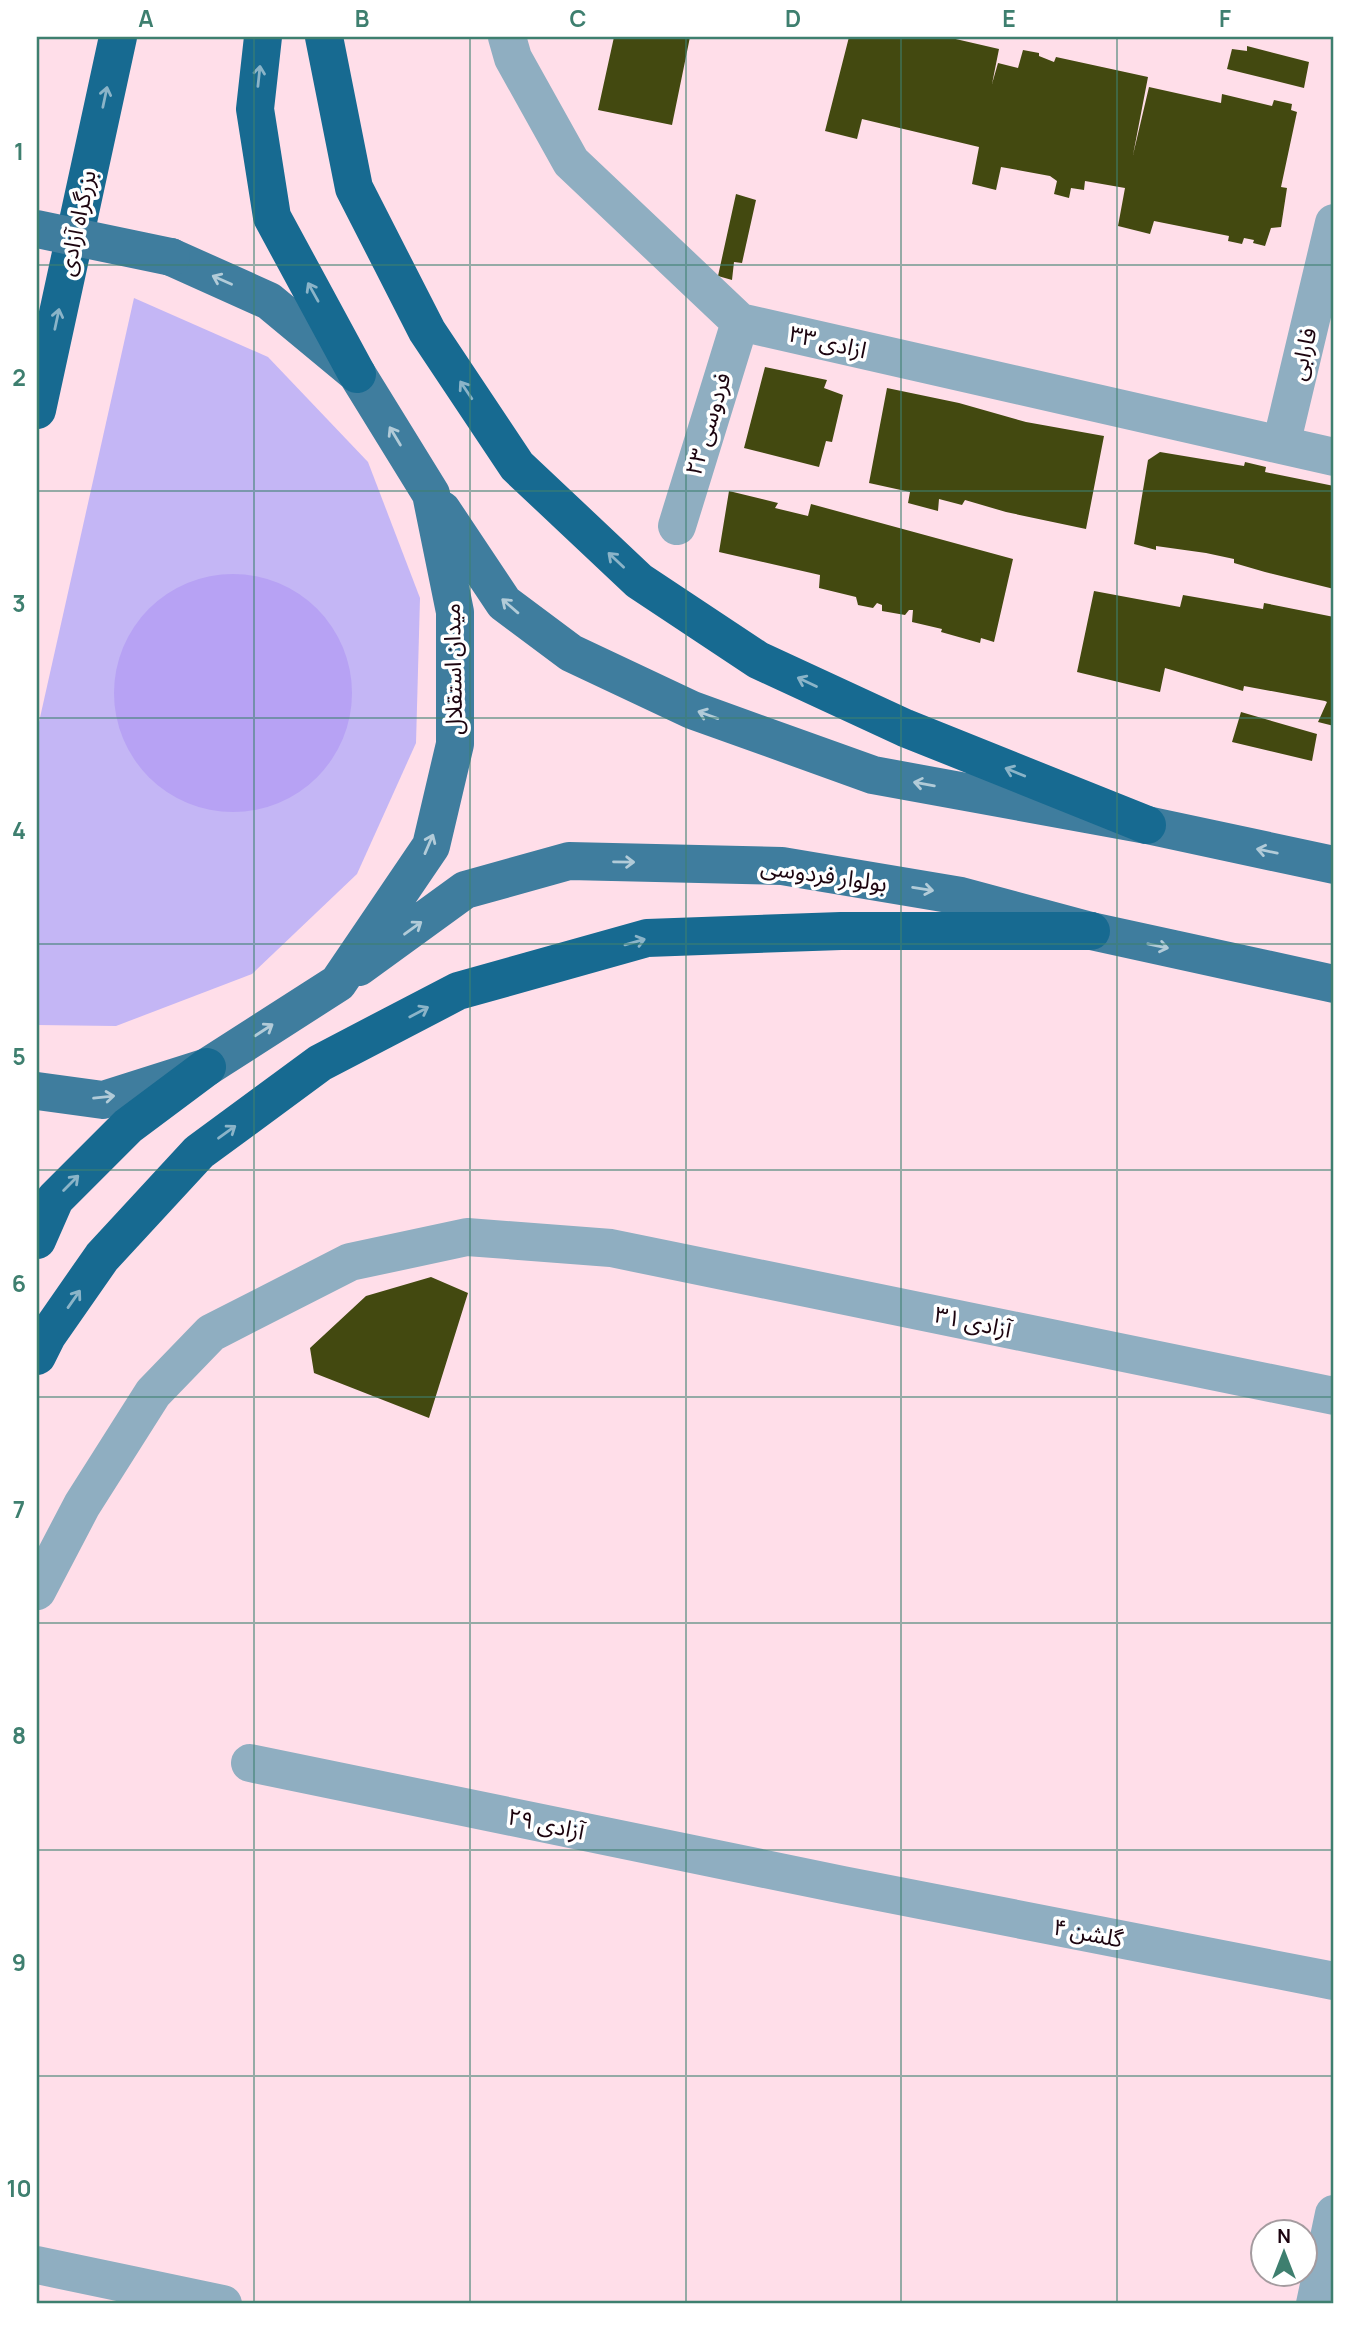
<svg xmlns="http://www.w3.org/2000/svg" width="1371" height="2341" viewBox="0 0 1371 2341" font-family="Manrope,'Noto Sans Arabic',sans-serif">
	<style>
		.green { fill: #c4b6f5 }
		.forest { fill: #b7a2f4 }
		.building { fill: #434910 }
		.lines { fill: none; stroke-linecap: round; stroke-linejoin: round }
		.minor { stroke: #8faec1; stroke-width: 38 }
		.major { stroke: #3f7d9e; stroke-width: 38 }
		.highway { stroke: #176a91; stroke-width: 38 }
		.major-bridge { stroke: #3f7d9e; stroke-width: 38 }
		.oneway { stroke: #8bb4c8 }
		.oneway2 { stroke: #b2cbd8 }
		.grid { fill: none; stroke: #3e7f6f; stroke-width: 2; stroke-opacity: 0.55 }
		.labels { text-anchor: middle; stroke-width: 7; stroke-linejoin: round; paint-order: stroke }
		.street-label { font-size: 23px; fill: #1c040f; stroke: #fff }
		.neatline { fill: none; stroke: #3e7f6f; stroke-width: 2.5 }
		.grid-label { font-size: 23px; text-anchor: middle; font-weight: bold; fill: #3e7f6f }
	</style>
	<rect width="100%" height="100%" fill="#ffdee9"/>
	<path class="green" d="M134,298L268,357L368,462L420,598L416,743L357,874L252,974L116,1026L37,1025V731Z"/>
	<path class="forest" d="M114 693a119 119 0 1 1 238 0a119 119 0 1 1-238 0Z"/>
	<path class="building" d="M614,37H690L672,125L598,110Z
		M849,37H947L999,49L992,84L998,63L1018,68L1023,50L1039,53V56L1054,62L1056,57L1148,77L1133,155L1149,87L1221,103L1222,94L1272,106L1274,100L1292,104L1291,110L1297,112L1281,187L1287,188L1281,227L1271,228L1265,246L1253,243L1254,240L1244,238L1242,244L1228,241L1229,236L1154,221L1150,234L1118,226L1125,188L1085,181L1084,190L1071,188L1069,198L1054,194L1057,181L1050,176L1001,167L996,190L972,184L979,147L862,119L857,139L825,131Z
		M1247,46L1309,62L1304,88L1227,69L1232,49L1247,51Z
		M736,194L756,200L742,263L734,262L732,280L718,276Z
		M765,367L827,380L824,388L843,395L832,442L826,441L819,467L744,448Z
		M887,388L959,403L1026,422L1104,436L1086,529L1006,512L965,500L962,505L939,499L938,511L908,503L910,492L869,483Z
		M1160,452L1244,466L1245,462L1266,467L1265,472L1334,486V589L1265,572L1234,563V559L1206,553L1156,546V550L1134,544L1148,460Z
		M729,491L778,503L775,508L808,516L811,504L1013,559L994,642L981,638L980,643L941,632L942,629L912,622L913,610H909L905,615L882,611V605L877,603L873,608L858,605L856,597L819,588L820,575L719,552Z
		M1094,591L1180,607L1183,595L1263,609L1264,603L1334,617V726L1318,722L1327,702L1325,701L1244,686L1243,691L1165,668L1160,692L1077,672Z
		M1241,712L1317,734L1312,761L1232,742Z
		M431,1277L468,1293L429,1418L314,1373L310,1348L366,1296Z"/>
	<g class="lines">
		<path class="minor" d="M507,37L513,58L571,162L740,322L1334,457
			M1281,445L1334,223
			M677,526L740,322
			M37,1591L82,1505L153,1393L211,1333L350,1262L467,1237L611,1248L1334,1396
			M250,1763L843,1885L1334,1981
			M37,2265L223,2304
			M1315,2304L1334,2214"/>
		<path class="major" d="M442,510L504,603L571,653L692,710L873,775L1147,825L1334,865
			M359,967L465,890L569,861L782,866L961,896L1091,931L1334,984
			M37,1091L103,1100L207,1067L338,983L431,846L455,744V612L431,494L357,374L269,301L171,257"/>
		<path class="highway" d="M263,37L255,109L272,217L357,374
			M324,37L354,188L427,331L517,466L639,581L758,660L905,728L1147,825
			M37,410L118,37
			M37,1240L55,1199L128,1126L207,1067
			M37,1356L47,1336L102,1257L199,1152L320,1063L458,991L647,938L841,931H1091"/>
		<path class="major-bridge" d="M37,229L171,257"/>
	</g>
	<defs><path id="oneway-shaft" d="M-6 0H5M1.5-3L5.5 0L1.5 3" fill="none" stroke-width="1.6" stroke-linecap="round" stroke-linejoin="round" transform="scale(1.75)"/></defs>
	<g class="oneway">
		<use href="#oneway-shaft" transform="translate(259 76) rotate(-84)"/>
		<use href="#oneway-shaft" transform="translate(105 97) rotate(-78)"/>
		<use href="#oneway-shaft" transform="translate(313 292) rotate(-119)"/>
		<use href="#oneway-shaft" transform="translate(57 319) rotate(-78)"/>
		<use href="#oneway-shaft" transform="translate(466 390) rotate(-124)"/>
		<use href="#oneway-shaft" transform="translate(616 560) rotate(-137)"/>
		<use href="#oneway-shaft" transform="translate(807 682) rotate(-155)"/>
		<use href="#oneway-shaft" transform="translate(1015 772) rotate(-158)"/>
		<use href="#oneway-shaft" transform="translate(635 942) rotate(-16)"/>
		<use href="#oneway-shaft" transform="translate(419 1012) rotate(-28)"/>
		<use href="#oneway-shaft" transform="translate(227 1132) rotate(-36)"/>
		<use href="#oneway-shaft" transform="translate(71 1183) rotate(-45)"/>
		<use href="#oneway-shaft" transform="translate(74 1299) rotate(-55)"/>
	</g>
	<g class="oneway2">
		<use href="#oneway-shaft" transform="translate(222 280) rotate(-156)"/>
		<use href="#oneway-shaft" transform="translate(395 436) rotate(-121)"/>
		<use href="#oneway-shaft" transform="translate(510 606) rotate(-139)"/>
		<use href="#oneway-shaft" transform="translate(708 715) rotate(-160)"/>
		<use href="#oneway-shaft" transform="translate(924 784) rotate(-170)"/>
		<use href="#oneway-shaft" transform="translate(429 844) rotate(-67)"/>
		<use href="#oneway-shaft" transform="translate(1267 851) rotate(-168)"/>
		<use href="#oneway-shaft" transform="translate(624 862) rotate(1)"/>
		<use href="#oneway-shaft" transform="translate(923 889) rotate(9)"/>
		<use href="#oneway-shaft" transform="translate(413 928) rotate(-36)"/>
		<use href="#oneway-shaft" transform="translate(1158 946) rotate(12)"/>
		<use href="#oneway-shaft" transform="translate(264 1030) rotate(-33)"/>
		<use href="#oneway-shaft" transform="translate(104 1097) rotate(-6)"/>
	</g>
	<path class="grid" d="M254,37V2304M470,37V2304M686,37V2304M901,37V2304M1117,37V2304M37,265H1334M37,491H1334M37,718H1334M37,944H1334M37,1170H1334M37,1397H1334M37,1623H1334M37,1850H1334M37,2076H1334"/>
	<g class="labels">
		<g class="street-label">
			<text transform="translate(77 223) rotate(-78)" y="8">بزرگراه آزادی</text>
			<text transform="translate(828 342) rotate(13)" y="8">ازادی ۳۳</text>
			<text transform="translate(1303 354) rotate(-77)" y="8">فارابی</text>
			<text transform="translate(708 424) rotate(-73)" y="8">فردوسی ۲۳</text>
			<text transform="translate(453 669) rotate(-91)" y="8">میدان استقلال</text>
			<text transform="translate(824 875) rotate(8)" y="8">بولوار فردوسی</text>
			<text transform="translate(973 1322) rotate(12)" y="8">آزادی ۳۱</text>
			<text transform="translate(546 1824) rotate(12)" y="8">آزادی ۲۹</text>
			<text transform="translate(1088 1933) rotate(11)" y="8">گلشن ۴</text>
		</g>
	</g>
	<rect width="1371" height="2341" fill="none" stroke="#ffffff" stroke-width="77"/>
	<g transform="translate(1284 2253)"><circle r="33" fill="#ffffff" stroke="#a49b9f" stroke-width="2"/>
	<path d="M0-5L12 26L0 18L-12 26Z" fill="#3e7f6f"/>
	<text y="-10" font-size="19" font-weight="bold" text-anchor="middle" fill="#1c040f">N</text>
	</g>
	<rect x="38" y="38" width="1294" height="2264" class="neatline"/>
	<g class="grid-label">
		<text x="146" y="27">A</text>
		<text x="362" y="27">B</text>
		<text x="578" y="27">C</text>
		<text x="793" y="27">D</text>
		<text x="1009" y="27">E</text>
		<text x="1225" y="27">F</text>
		<text x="19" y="160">1</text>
		<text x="19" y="386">2</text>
		<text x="19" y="612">3</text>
		<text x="19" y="839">4</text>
		<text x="19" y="1065">5</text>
		<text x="19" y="1292">6</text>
		<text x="19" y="1518">7</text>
		<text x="19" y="1744">8</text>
		<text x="19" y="1971">9</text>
		<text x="19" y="2197">10</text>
	</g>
</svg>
